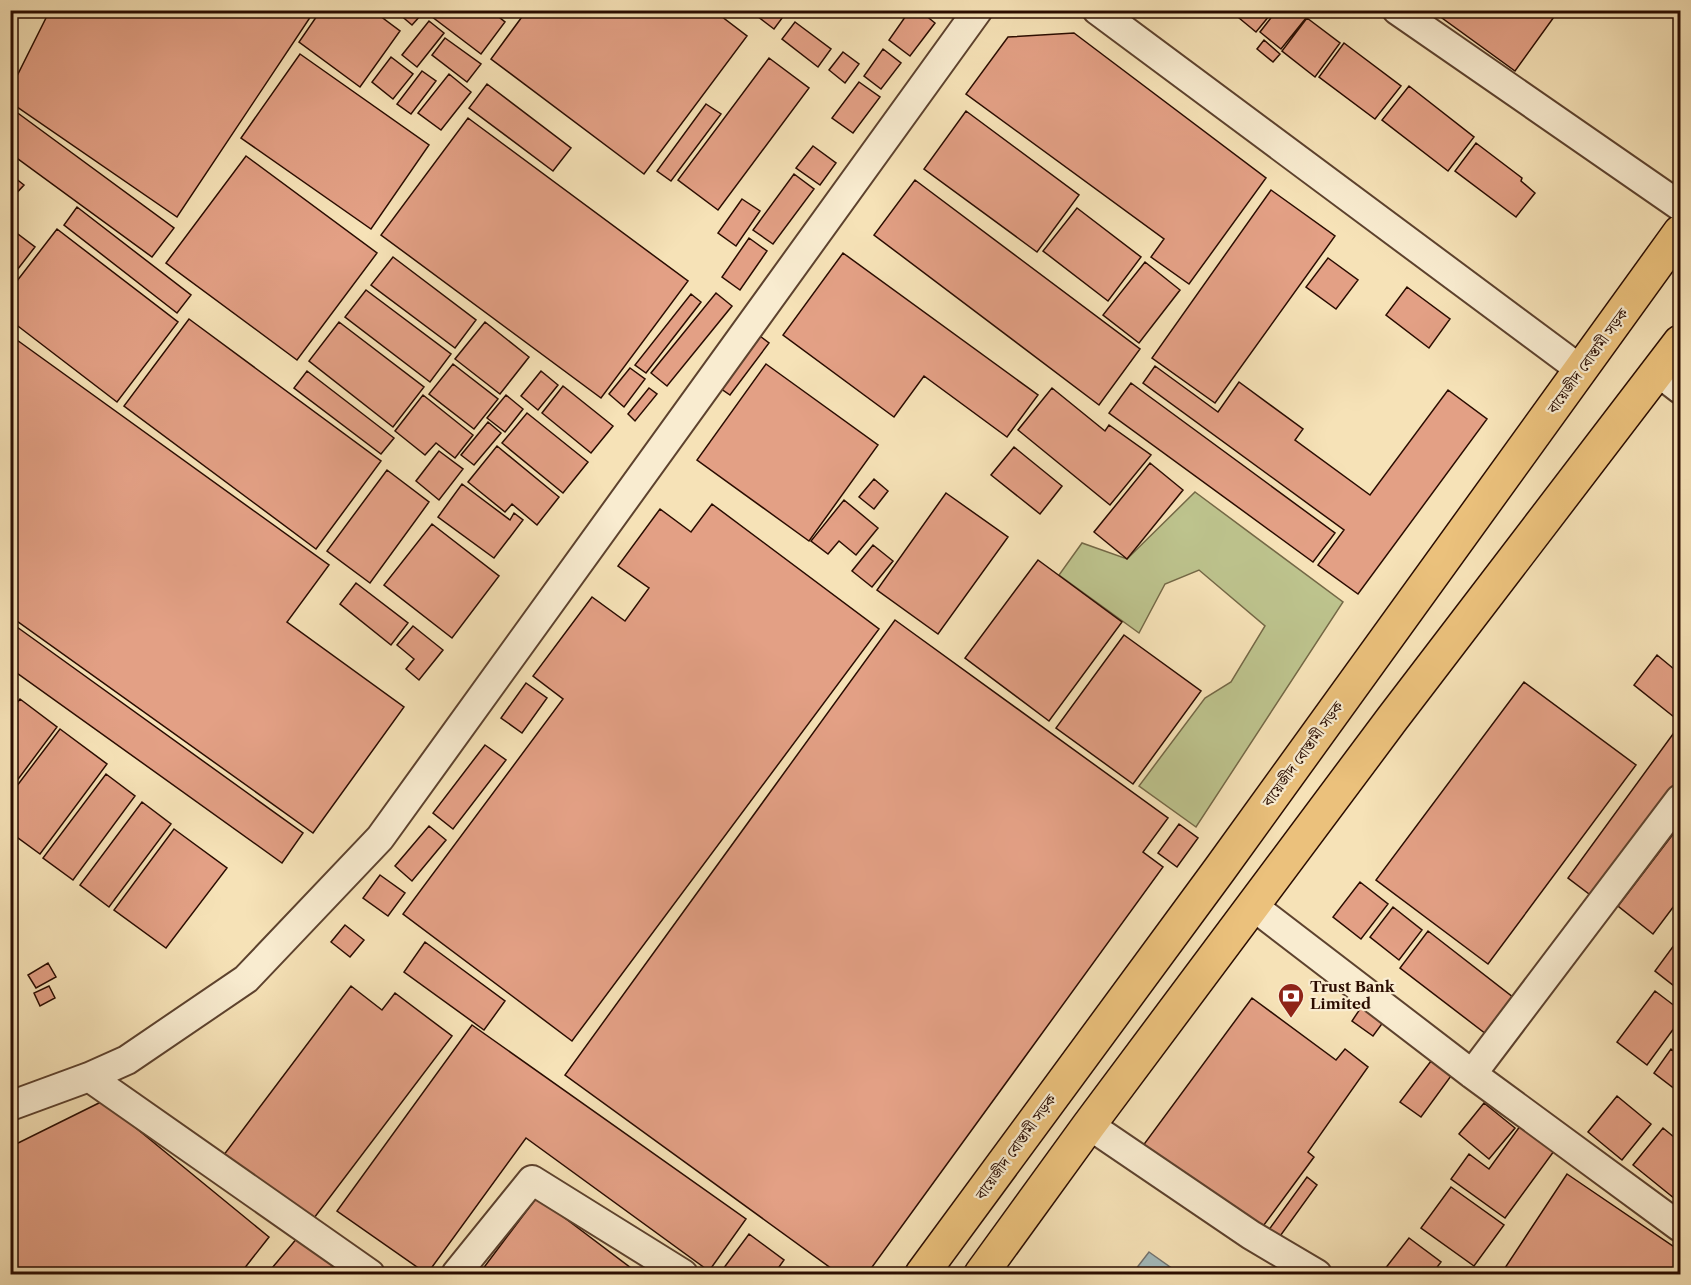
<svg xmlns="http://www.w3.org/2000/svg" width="1691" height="1285" viewBox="0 0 1691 1285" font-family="'Libre Caslon Text','Noto Serif Bengali',serif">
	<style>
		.green { fill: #bdc38d; stroke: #746846; stroke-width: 1.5 }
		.water { fill: #a3babb; stroke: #737470; stroke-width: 1.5 }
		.building { fill: #e3a085; stroke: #2a0c00; stroke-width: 1.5 }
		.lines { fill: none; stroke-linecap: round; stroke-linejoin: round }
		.minor-casing { stroke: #5d422e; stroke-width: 32 }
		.primary-casing { stroke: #2a0c00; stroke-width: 36 }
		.minor { stroke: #f9ecd0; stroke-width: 28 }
		.primary { stroke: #ebc17c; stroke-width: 33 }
		.labels { text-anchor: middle; stroke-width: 4.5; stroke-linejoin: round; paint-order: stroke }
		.street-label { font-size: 15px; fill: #2a0c00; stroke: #f9ecd0 }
		.poi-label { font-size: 15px; font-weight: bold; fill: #2a0c00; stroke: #f9ecd0; text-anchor: start }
	</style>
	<rect width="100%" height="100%" fill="#f6e2b7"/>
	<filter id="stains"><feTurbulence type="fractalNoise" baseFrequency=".00333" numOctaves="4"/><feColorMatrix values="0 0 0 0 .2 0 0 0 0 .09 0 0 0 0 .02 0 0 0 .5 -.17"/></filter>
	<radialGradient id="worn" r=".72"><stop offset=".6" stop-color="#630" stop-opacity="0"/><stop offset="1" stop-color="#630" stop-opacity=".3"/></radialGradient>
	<path class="green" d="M1195,492L1343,602L1196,827L1139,786L1205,698L1231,682L1265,626L1199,570L1165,584L1139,633L1059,575L1082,543L1127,559Z"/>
	<path class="water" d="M1149,1252L1180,1274H1132Z"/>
	<path class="building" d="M50,10H315L177,217L10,102V90Z
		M321,10H372L400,31L360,87L299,42Z
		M402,10H415L421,15L412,25L399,14Z
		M423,10H490L505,22L481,54Z
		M527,10H713L747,36L644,174L491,59Z
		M749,10H788L774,29Z
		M910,10H919L935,23L910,56L889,40Z
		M1246,10H1274L1256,32L1239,18Z
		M1277,10H1297L1306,18L1281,49L1260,32Z
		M1431,10H1559L1515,71Z
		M1307,18L1340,43L1315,77L1282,51Z
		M429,21L444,33L417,67L402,55Z
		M795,22L831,49L818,67L782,39Z
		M1074,33L1266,178L1189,284L1151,257L1164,239L966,94L1008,37Z
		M445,38L481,64L467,82L432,55Z
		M1264,40L1280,54L1273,62L1257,49Z
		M1344,43L1401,86L1375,119L1319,77Z
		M883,49L901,63L881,89L864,76Z
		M843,52L859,64L845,83L829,70Z
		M300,54L429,145L371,229L241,138Z
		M391,57L413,74L393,99L372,82Z
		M769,58L809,88L718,210L678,180Z
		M422,71L436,81L411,114L397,104Z
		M449,74L471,92L441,130L418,113Z
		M859,82L880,97L853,133L832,118Z
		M487,84L571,148L553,171L469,108Z
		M1409,86L1474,137L1448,171L1382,120Z
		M706,104L721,114L671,181L657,171Z
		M15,111L174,228L152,257L10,153V118Z
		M966,111L1079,195L1037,252L924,169Z
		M468,118L688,281L601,398L381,235Z
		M1476,143L1522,178L1521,181L1535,193L1516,217L1455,171Z
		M813,146L836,163L820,185L796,168Z
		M246,156L377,253L297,360L166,263Z
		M10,174L24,185L10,200Z
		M794,174L814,189L773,244L753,230Z
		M915,180L1140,349L1099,405L874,235Z
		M1271,190L1335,236L1215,403L1152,358Z
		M742,199L760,211L736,246L718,233Z
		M77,207L191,295L177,313L64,225Z
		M1077,208L1141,257L1108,301L1043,251Z
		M10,228L35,247L10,279Z
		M57,229L178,322L117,402L10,320V290Z
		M749,238L767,251L740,290L722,277Z
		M843,253L1038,395L1007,437L924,376L894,417L783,335Z
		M393,257L476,320L455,348L371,285Z
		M1328,258L1358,280L1336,309L1306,287Z
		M1145,262L1180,290L1139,343L1103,315Z
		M1407,287L1450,319L1429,348L1386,315Z
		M366,290L451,354L430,382L345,317Z
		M716,293L732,306L667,386L651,373Z
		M691,294L701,302L646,373L635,365Z
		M189,319L381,461L316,549L124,406Z
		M339,322L424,387L393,427L309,361Z
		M485,322L529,357L500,394L455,359Z
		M756,333L769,343L730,395L717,386Z
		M10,335L329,565L287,622L404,707L313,833L10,616Z
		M453,364L498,399L474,429L429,394Z
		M766,364L878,445L809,541L697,460Z
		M1155,366L1218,412L1239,382L1303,429L1295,440L1370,495L1448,390L1487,419L1358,594L1318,565L1344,530L1143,383Z
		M630,368L645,379L624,407L609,394Z
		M307,371L394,438L381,454L294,388Z
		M541,371L558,385L538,410L521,396Z
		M1131,383L1335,533L1313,562L1109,413Z
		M563,386L613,426L591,453L542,413Z
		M649,388L657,394L635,421L628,414Z
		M1052,388L1105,431L1109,425L1151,455L1110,505L1018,430Z
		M423,395L473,435L455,458L436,443L425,455L395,431Z
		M506,395L523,409L505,432L487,418Z
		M527,413L588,462L563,493L502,443Z
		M488,422L501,433L474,465L461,455Z
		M497,446L559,497L537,525L512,504L505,512L468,482Z
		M1014,447L1062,486L1040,514L991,475Z
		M439,451L463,469L439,500L416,481Z
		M1150,463L1183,490L1127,559L1094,532Z
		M387,470L429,502L370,583L327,551Z
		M874,479L888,491L874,509L859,497Z
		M462,484L510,520L514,513L523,520L494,558L438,517Z
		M946,493L1008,537L938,634L877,590Z
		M844,500L878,528L856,555L839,541L828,554L811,541Z
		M712,504L879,629L572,1041L403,914L563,699L533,676L592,597L625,621L649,588L618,566L660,509L691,532Z
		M432,524L499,576L452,638L384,585Z
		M873,545L893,561L872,587L852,571Z
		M1038,560L1122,622L1049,721L965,658Z
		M356,583L408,623L391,645L340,604Z
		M895,620L1168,818L1143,852L1163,867L867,1274H839L565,1075Z
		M10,622L303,833L282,863L10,668Z
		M413,626L443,650L419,680L406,669L414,659L397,645Z
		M1124,635L1201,691L1133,784L1056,728Z
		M1657,655L1680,674V708L1674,717L1634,685Z
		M1524,682L1636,765L1488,964L1376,880Z
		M526,683L547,698L522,733L501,718Z
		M20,699L57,727L10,790V712Z
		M60,729L107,764L40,854L10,832V795Z
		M1673,734L1680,739V787L1597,900L1568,878Z
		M485,745L506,760L453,829L433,813Z
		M106,774L135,796L73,880L43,858Z
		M142,802L171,824L109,907L80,885Z
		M1179,824L1198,838L1177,867L1158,853Z
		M1680,825V898L1653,934L1618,906Z
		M429,826L446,840L412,881L395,866Z
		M174,829L227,868L166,948L114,910Z
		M380,875L405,893L388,916L363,898Z
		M1360,882L1388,904L1361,939L1333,917Z
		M1393,907L1422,930L1399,960L1370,937Z
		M345,925L364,940L350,957L331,942Z
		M1428,931L1514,998L1486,1034L1400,968Z
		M1680,937V985L1678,989L1655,971Z
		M425,942L505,1001L484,1030L404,972Z
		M48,963L56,977L36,988L28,975Z
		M49,986L55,998L40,1006L34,993Z
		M351,986L382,1010L395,993L452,1036L308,1226L220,1160Z
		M1655,991L1680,1010V1020L1647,1065L1617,1042Z
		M1252,998L1336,1060L1345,1049L1368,1067L1308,1152L1314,1157L1258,1233L1142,1147Z
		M1362,1006L1384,1021L1373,1036L1352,1021Z
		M472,1025L746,1219L709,1271L526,1138L427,1274L337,1211Z
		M1671,1049L1680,1056V1093L1654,1073Z
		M1431,1061L1451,1076L1421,1117L1400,1102Z
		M1617,1096L1651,1124L1622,1160L1588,1132Z
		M103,1101L269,1237L240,1274H10V1147Z
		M1484,1103L1515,1128L1489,1159L1459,1134Z
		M1523,1122L1557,1147L1505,1218L1451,1179L1469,1154L1489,1169Z
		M1663,1128L1680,1142V1203L1633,1165Z
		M1567,1174L1680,1251V1274H1501Z
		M1307,1177L1317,1185L1278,1239L1268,1231Z
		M1451,1187L1504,1225L1474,1266L1421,1228Z
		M537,1197L639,1274H479Z
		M749,1234L784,1260L774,1274H731L723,1269Z
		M298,1237L343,1274H267Z
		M1409,1238L1441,1262L1432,1274H1381Z"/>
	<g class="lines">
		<g class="minor-casing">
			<path id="minor" d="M1097,10L1581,370
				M1397,10L1680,206
				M1658,372L1680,389
				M1253,906L1472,1074L1680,1227
				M1472,1074L1680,799
				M89,1077L370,1274
				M10,1106L89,1077L127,1060L246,979L380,838L978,10
				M1089,1125L1251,1235L1317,1274
				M456,1274L532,1180L683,1274"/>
		</g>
		<g class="primary-casing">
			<path id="primary" d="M922,1274L1220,869L1680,232
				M981,1274L1089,1125L1392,719L1680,342"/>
		</g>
		<use href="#minor" class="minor"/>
		<use href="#primary" class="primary"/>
	</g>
	<defs>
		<g id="bank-pin" transform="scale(1.35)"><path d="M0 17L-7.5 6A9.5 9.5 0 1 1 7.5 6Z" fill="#8f2418" stroke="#f9ecd0"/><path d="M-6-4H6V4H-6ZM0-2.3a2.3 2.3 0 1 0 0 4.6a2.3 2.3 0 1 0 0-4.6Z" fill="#fff"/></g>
	</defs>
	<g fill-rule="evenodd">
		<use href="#bank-pin" x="1291" y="996"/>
	</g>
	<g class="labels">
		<g class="street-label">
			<text transform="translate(1588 361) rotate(-54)" y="5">বায়েজীদ বোস্তামী সড়ক</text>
			<text transform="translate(1303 754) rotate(-54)" y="5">বায়েজীদ বোস্তামী সড়ক</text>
			<text transform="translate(1016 1147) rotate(-54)" y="5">বায়েজীদ বোস্তামী সড়ক</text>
		</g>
		<g class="poi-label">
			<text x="1310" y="992">Trust Bank<tspan x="1310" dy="17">Limited</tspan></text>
		</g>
	</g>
	<rect width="1691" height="1285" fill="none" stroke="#f6e2b7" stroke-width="36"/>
	<rect x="12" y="12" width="1667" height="1261" fill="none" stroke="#2a0c00" stroke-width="3"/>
	<rect x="18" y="18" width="1655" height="1249" fill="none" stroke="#2a0c00" stroke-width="1.5"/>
	<rect width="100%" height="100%" filter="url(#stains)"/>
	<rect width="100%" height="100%" fill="url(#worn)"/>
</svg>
